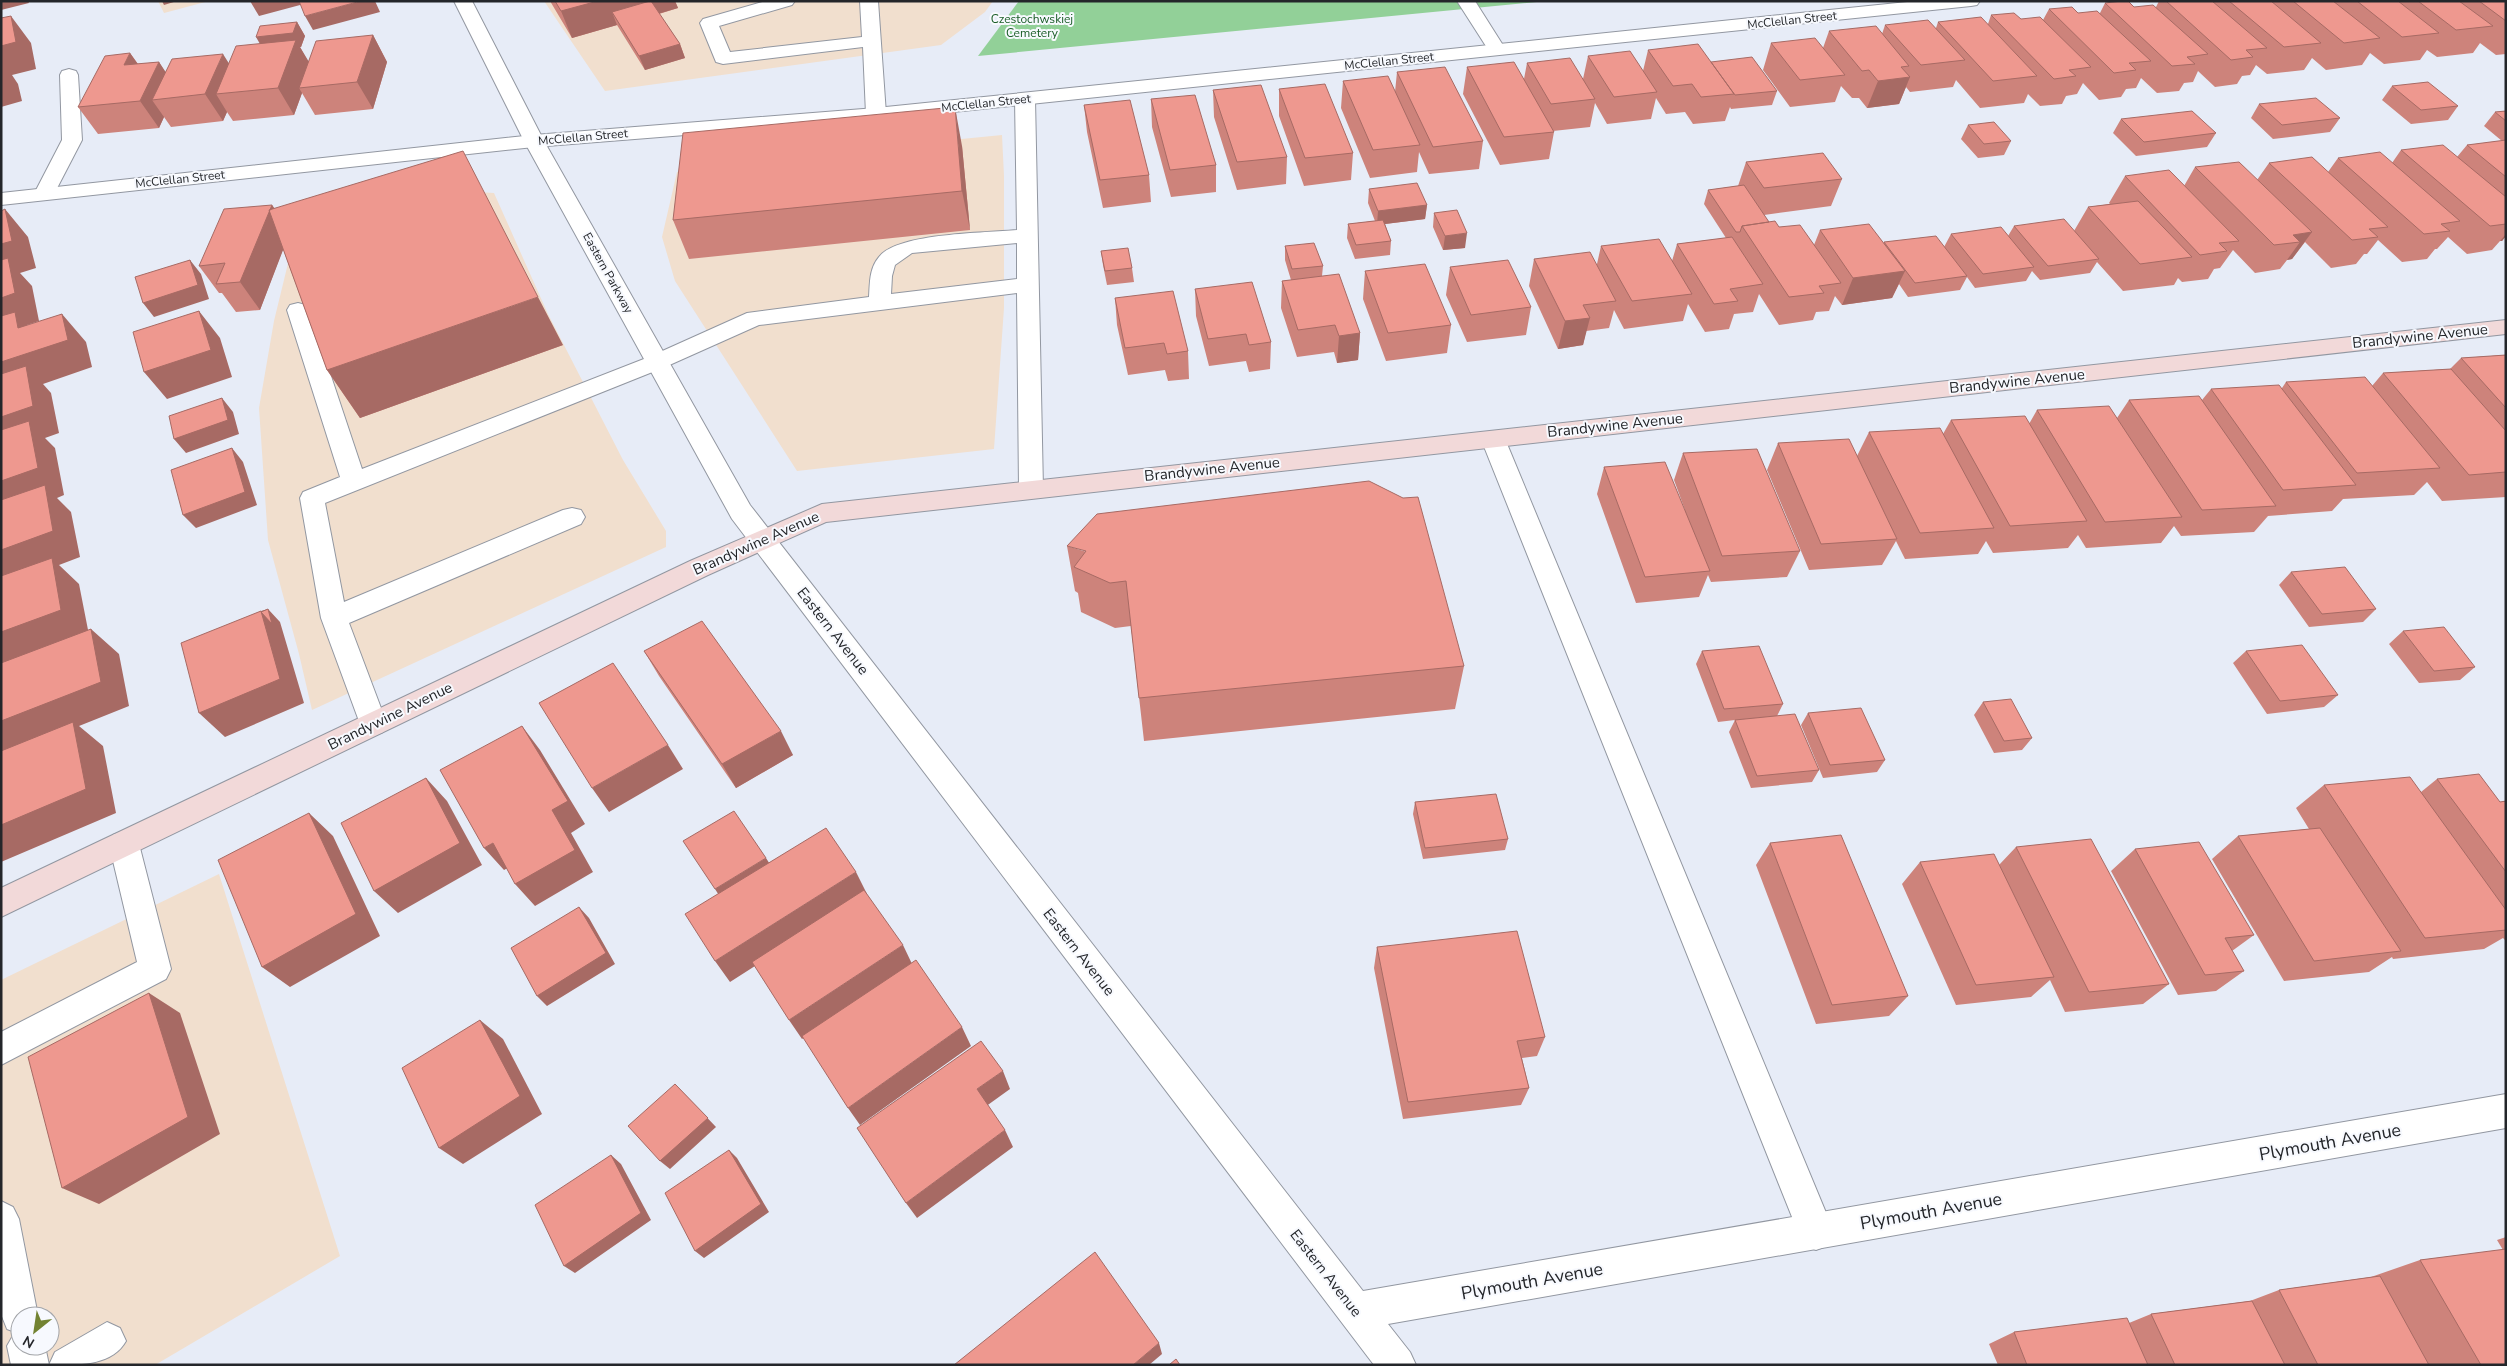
<svg xmlns="http://www.w3.org/2000/svg" width="2507" height="1366" viewBox="0 0 2507 1366" font-family="'Nunito Sans',sans-serif">
	<style>
		.commercial { fill: #f1dfce; fill-rule: evenodd }
		.green { fill: #92d098 }
		.lines { fill: none; stroke-linecap: round; stroke-linejoin: round }
		.service-casing { stroke: #9297a1; stroke-width: 2 }
		.minor-casing { stroke: #9297a1; stroke-width: 2 }
		.tertiary-casing { stroke: #9297a1; stroke-width: 2 }
		.secondary-casing { stroke: #9297a1; stroke-width: 2 }
		.service { fill: #fff; fill-rule: evenodd }
		.minor { fill: #fff; fill-rule: evenodd }
		.tertiary { fill: #fff; fill-rule: evenodd }
		.secondary { fill: #f2d9d9; fill-rule: evenodd }
		.wall { fill: #cd837b }
		.shaded-wall { fill: #a76a64 }
		.building { fill: #ee988f; stroke: #a76a64 }
		.labels { text-anchor: middle; stroke-width: 4; stroke-linejoin: round; paint-order: stroke }
		.far-park-label { font-size: 12px; fill: #1a5d27; stroke: #f7f9fe }
		.far-street-label { font-size: 12px; fill: #24262a; stroke: #f7f9fe }
		.street-label { font-size: 15px; fill: #24262a; stroke: #f7f9fe }
		.near-street-label { font-size: 18px; fill: #24262a; stroke: #f7f9fe }
	</style>
	<rect width="100%" height="100%" fill="#e7ecf7"/>
	<path class="commercial" d="M158,1H209L164,13Z
		M544,1H993L985,12L941,45L605,91Z
		M1002,135L1004,176V308L994,449L797,471L675,281L662,237L677,172L719,163Z
		M459,191L494,193L548,314L623,460L666,531V547L312,710L299,654L268,540L259,408L274,321L291,251Z
		M219,874L340,1256L155,1365H1V980ZM20,1316H50V1346H20Z"/>
	<path class="green" d="M1019,1H1547L978,56Z"/>
	<g class="lines">
		<g class="service-casing">
			<path id="service" d="M766,1H795L792,5L719,26L730,52L862,37L860,1H878L886,114L883,118H869L866,114L863,47L723,64L716,62L700,23L703,19Z
				M1457,1H1475L1506,50L1503,54H1491Z
				M69,69L76,71L78,75L82,140L54,194L51,198L44,200L37,198L34,194L62,140L60,75L62,71Z
				M1025,93L1032,95L1035,99L1043,489L1040,495L1031,498L1022,495L1019,489L1017,293L759,325L665,367L325,503L344,602L563,510L572,508L581,510L585,517L581,524L349,623L387,724L383,732L373,736L363,732L321,618L300,498L303,492L340,477L287,310L290,305L298,303L306,305L309,310L362,469L649,357L747,313L869,297C870,283 869,269 879,257C897,233 985,233 1017,230L1015,99L1018,95ZM1017,243V279L891,294L892,276L895,265L912,253Z
				M1493,431L1501,433L1505,439L1834,1232L1829,1245L1816,1250L1803,1245L1798,1232L1481,439L1485,433Z
				M124,831L135,835L139,844L171,969L166,979L1,1065V1032L137,962L109,844L113,835Z
				M1,1201L13,1207L19,1219L38,1316H20V1346H45L49,1365H11L7,1346L15,1332L7,1329L1,1314Z
				M107,1322L120,1328L126,1341C112,1366 79,1365 49,1365L55,1352Z"/>
		</g>
		<g class="minor-casing">
			<path id="minor" d="M454,1H472L544,141L750,505L1363,1291L2506,1094V1128L1388,1324L1410,1352L1416,1365H1374L732,519L524,141Z"/>
		</g>
		<g class="tertiary-casing">
			<path id="tertiary" d="M1917,1H1980L1977,5L1971,6L876,120L534,147L1,205V193L534,135L876,108Z"/>
		</g>
		<g class="secondary-casing">
			<path id="secondary" d="M2506,320V334L826,522L708,575L1,917V888L690,561L822,504Z"/>
		</g>
		<use href="#service" class="service"/>
		<use href="#minor" class="minor"/>
		<use href="#tertiary" class="tertiary"/>
		<use href="#secondary" class="secondary"/>
	</g>
	<path class="wall" d="M550,1H675L678,8L659,14L680,44L685,58L645,70L617,25L572,38Z
		M2159,1H2506V54L2496,55L2480,43L2473,53L2437,57L2427,50L2420,60L2384,64L2370,53L2362,65L2326,70L2312,58L2304,70L2267,74L2256,65L2250,75L2242,76L2237,84L2215,87L2198,71L2193,82L2184,83L2179,91L2157,93L2141,78L2136,88L2126,89L2121,97L2099,100L2083,83L2077,94L2066,96L2062,104L2040,106L2028,94L2024,103L1980,108L1956,80L1953,87L1910,92L1906,87L1899,104L1867,108L1859,98H1852L1841,86L1835,102L1790,107L1763,70L1771,43L1823,48L1829,31L1882,34L1885,25L1936,28L1938,22L1988,24L1991,15L2021,19L2043,20L2049,9L2078,13H2100L2105,3L2134,7H2156Z
		M297,22L305,36L301,47H300L308,62L373,35L387,62L373,109L315,115L302,93L294,115L233,121L227,112L223,121L171,127L164,117L159,128L98,134L78,107L130,53L138,64L159,62L165,72L229,63Z
		M1648,50L1777,91L1772,105L1731,109L1730,107L1725,121L1693,124L1685,112L1666,114L1656,98L1651,119L1607,124L1595,103L1590,127L1553,131L1554,132L1549,159L1500,165L1463,94L1467,67L1524,79L1527,63L1583,79L1588,56L1643,71Z
		M1397,72L1483,141L1479,169L1429,174L1419,152L1417,172L1370,178L1341,108L1343,81L1395,92Z
		M2392,86L2458,106L2448,120L2411,124L2382,100Z
		M1279,89L1353,153L1351,180L1304,186L1279,116Z
		M1213,90L1287,157L1286,184L1237,190L1214,117Z
		M1151,99L1216,165V192L1171,197L1152,127Z
		M2259,104L2340,118L2330,132L2273,139L2251,118Z
		M1084,105L1149,175L1151,202L1103,208L1087,132Z
		M2506,111V236L2502,241H2500L2492,250L2467,254L2448,237L2437,249H2435L2427,259L2402,262L2378,240L2367,254H2364L2356,264L2331,268L2305,242L2292,259L2287,260L2280,269L2255,273L2233,250L2220,268L2214,269L2208,279L2182,282L2178,278L2174,285L2123,291L2097,262L2090,273L2040,280L2032,271L2026,281L1975,288L1967,277L1960,290L1908,297L1899,284L1892,298L1842,305L1835,296L1829,311L1816,312L1813,320L1779,325L1759,294L1753,312L1734,314L1729,329L1705,332L1688,304L1683,321L1624,329L1614,310L1609,328L1586,331L1583,345L1558,349L1529,286L1534,259L1597,264L1601,246L1672,261L1677,244L1726,238L1704,204L1708,190L1738,186L1746,162L1842,179L1831,206L1764,215L1769,222L1814,245L1820,230L1884,243V242L1944,247L1951,234L2008,236L2014,226L2074,231L2088,207L2110,204L2109,203L2125,176L2184,186L2195,167L2257,180L2269,163L2328,172L2338,158L2392,163L2401,150L2457,157L2467,145L2502,141L2484,126L2495,112Z
		M2121,119L2216,133L2207,147L2136,156L2113,133Z
		M1968,125L2011,141L2004,155L1978,158L1961,139Z
		M962,146L970,230L689,259L673,220Z
		M1369,189L1427,205L1425,219L1385,224L1391,241L1390,255L1355,259L1347,238L1348,224L1375,221L1368,203Z
		M272,205L275,209L563,345L360,418L327,370L283,249L260,310L236,312L222,293H219L199,266Z
		M1434,213L1465,248L1443,250L1433,227Z
		M1285,246L1323,266L1322,276L1360,333L1358,360L1337,363L1334,352L1297,357L1281,308L1282,281L1291,280L1285,260Z
		M1101,251L1132,268L1134,282L1107,285L1103,265Z
		M1450,267L1531,307L1526,335L1467,342L1446,295Z
		M1365,271L1451,325L1447,353L1386,361L1363,299Z
		M1195,289L1271,342L1270,369L1249,372L1246,361L1209,366L1196,316Z
		M1115,298L1188,351L1189,379L1168,381L1165,370L1128,375L1117,325Z
		M2506,355V497L2442,501L2427,482L2414,495L2343,499L2332,511L2268,516L2254,532L2181,536L2174,526L2161,543L2086,548L2078,535L2068,548L1993,553L1986,541L1978,554L1905,559L1896,541L1882,565L1809,570L1767,470L1778,443L1857,456L1869,432L1943,434L1951,420L2029,424L2037,410L2117,418L2129,400H2202L2211,389L2282,388L2286,382L2372,386L2383,373L2450,369L2461,358Z
		M1683,453L1800,551L1787,577L1711,582L1708,575L1699,597L1636,603L1597,494L1604,467L1685,510L1674,480Z
		M1067,546L1464,666L1455,709L1144,741L1131,626L1115,628L1081,612L1078,593L1075,591Z
		M2291,572L2376,609L2363,622L2309,627L2279,585Z
		M2403,631L2475,667L2460,680L2419,683L2389,644Z
		M644,651L793,755L736,788L659,676Z
		M1702,651L1783,704L1777,716L1819,770L1812,782L1751,788L1729,732L1735,720L1718,722L1696,664Z
		M2246,651L2338,695L2324,707L2267,714L2233,663Z
		M1983,702L2032,738L2022,750L1994,753L1974,715Z
		M1808,713L1885,760L1877,772L1823,778L1801,725Z
		M2437,779L2500,802L2506,801V940H2505L2503,938L2484,949L2393,959L2392,957L2369,972L2284,981L2212,859L2238,836L2309,829L2296,808L2324,785L2421,792Z
		M1415,802L1508,839L1505,850L1423,859L1413,814Z
		M1770,843L1908,996L1889,1016L1816,1024L1756,865Z
		M2016,847L2169,984L2143,1004L2065,1012L2050,980L2031,997L1956,1005L1902,884L1920,862L1999,865Z
		M2135,849L2254,935L2232,951L2244,971L2216,991L2178,995L2111,871Z
		M1377,947L1545,1037L1537,1056L1522,1058L1529,1088L1521,1105L1403,1119L1374,968Z
		M2506,1237V1365H1998L1989,1344L2014,1332L2129,1323L2151,1314L2250,1301L2279,1290L2371,1277L2420,1260L2503,1250L2497,1240Z"/>
	<path class="shaded-wall" d="M1,1H28L29,3L1,10Z
		M162,1H177L164,5Z
		M250,1H315L259,16Z
		M361,1H375L380,12L313,30L305,16Z
		M555,1H675L678,8L620,25L612,12L617,25L572,38L561,11Z
		M11,16L31,43L36,69L12,75L18,84L22,101L1,107V46Z
		M297,22L305,36L301,47H300L312,67L299,88L302,93L294,115L278,88L264,51L256,37Z
		M373,35L387,62L373,109L357,82Z
		M680,44L685,58L645,70L639,56Z
		M130,53L149,80L124,65Z
		M223,54L240,81L216,94L227,112L223,121L205,94Z
		M159,62L177,89L152,100L164,117L159,128L140,101Z
		M1910,77L1899,104L1867,108L1878,81Z
		M955,107L962,146L970,230L962,191Z
		M272,205L290,232L260,310L240,282Z
		M1427,205L1425,219L1377,225L1378,211Z
		M5,209L28,237L36,268L20,273L32,286L39,321L27,325L40,339L62,314L86,342L92,367L43,384L51,393L59,433L45,438L55,448L64,495L57,498L71,512L80,557L59,565L79,584L89,635L1,669V244Z
		M2312,232L2292,259L2287,260L2300,242L2293,235Z
		M1467,233L1465,248L1443,250L1445,236Z
		M2506,234V236L2502,241H2500Z
		M190,260L201,274L209,299L154,317L143,303Z
		M1905,271L1892,298L1842,305L1853,278Z
		M538,297L563,345L360,418L327,370Z
		M199,311L220,338L232,377L167,399L144,372Z
		M1590,318L1583,345L1558,349L1565,321Z
		M1360,333L1358,360L1337,363L1339,336Z
		M222,398L233,412L239,434L186,453L174,439Z
		M232,448L243,462L257,505L196,528L183,515Z
		M268,609L280,622L304,703L225,737L199,713L261,611Z
		M91,629L119,654L129,706L79,726L103,746L116,813L1,862V721Z
		M522,726L540,750L585,824L571,833L593,872L535,906L515,884L552,810Z
		M781,731L793,755L736,788L722,764Z
		M668,745L683,769L609,812L592,788Z
		M426,778L447,801L482,865L398,913L374,891Z
		M309,813L333,836L380,936L290,987L262,967Z
		M493,843L513,865L504,870L484,848Z
		M766,858L773,869L722,900L715,889Z
		M856,872L867,894L730,982L715,961Z
		M579,907L589,918L615,964L547,1006L537,996Z
		M903,945L913,966L802,1039L789,1020Z
		M149,993L180,1013L220,1134L99,1204L62,1188Z
		M480,1020L503,1039L542,1114L463,1164L439,1148Z
		M962,1027L971,1046L860,1125L848,1108Z
		M1003,1071L1010,1089L985,1107L977,1089Z
		M675,1084L716,1127L670,1169L660,1161Z
		M1005,1130L1013,1147L917,1218L906,1203Z
		M729,1150L737,1158L769,1212L704,1258L695,1251Z
		M611,1155L621,1164L651,1220L575,1273L564,1266Z
		M1159,1343L1162,1354L1149,1365H1133Z"/>
	<path class="building" d="M299,1H361L305,16Z
		M555,1H598L561,11Z
		M650,1H651L680,44L639,56L612,12Z
		M2122,1H2128L2134,7L2153,5L2208,54L2187,57L2195,64L2172,66L2105,3Z
		M2166,1H2212L2267,48L2246,50L2253,57L2231,60Z
		M2229,1H2271L2321,43L2284,47Z
		M2293,1H2333L2380,38L2344,43Z
		M2357,1H2398L2439,33L2402,37Z
		M2418,1H2459L2493,26L2456,30Z
		M2479,1H2506V21Z
		M2072,7L2078,13L2097,11L2151,61L2129,63L2136,70L2114,73L2049,9Z
		M2014,13L2021,19L2040,17L2091,67L2069,70L2076,76L2054,79L1991,15Z
		M11,16L16,42L1,46V18Z
		M1981,17L2037,76L1993,81L1938,22Z
		M1928,20L1965,60L1921,65L1885,25Z
		M297,22L293,33L256,37L260,26Z
		M1876,26L1909,66L1901,67L1910,77L1878,81L1869,70L1862,71L1829,31Z
		M373,35L357,82L299,88L316,41Z
		M1815,38L1845,75L1800,80L1771,43Z
		M296,40L278,88L216,94L236,46Z
		M1698,44L1734,94L1701,97L1692,84L1673,86L1648,50Z
		M1630,51L1657,92L1614,97L1588,56Z
		M130,53L124,65L159,62L140,101L78,107L105,56Z
		M223,54L205,94L152,100L172,59Z
		M1752,57L1777,91L1735,95L1711,62Z
		M1570,58L1595,99L1551,104L1527,63Z
		M1514,62L1554,132L1504,137L1467,67Z
		M1445,67L1483,141L1433,147L1397,72Z
		M1388,76L1420,145L1373,150L1343,81Z
		M2428,82L2458,106L2421,110L2392,86Z
		M1325,84L1353,153L1305,158L1279,89Z
		M1261,85L1287,157L1237,162L1213,90Z
		M1195,95L1216,165L1170,170L1151,99Z
		M2316,98L2340,118L2282,125L2259,104Z
		M1130,100L1149,175L1100,180L1084,105Z
		M955,107L962,191L673,220L683,133Z
		M2192,111L2216,133L2144,142L2121,119Z
		M2506,111V121L2495,112Z
		M1994,122L2011,141L1984,144L1968,125Z
		M2506,140V177L2467,145Z
		M2443,145L2506,197V224L2490,226L2401,150Z
		M463,151L538,297L327,370L269,210Z
		M2380,152L2460,221L2441,224L2450,231L2424,234L2338,158Z
		M1823,153L1842,179L1764,188L1746,162Z
		M2312,157L2388,227L2369,229L2378,237L2352,240L2269,163Z
		M2239,162L2312,232L2293,235L2300,242L2274,245L2195,167Z
		M2169,170L2239,241L2219,243L2227,251L2200,255L2125,176Z
		M1417,183L1427,205L1378,211L1369,189Z
		M1744,185L1769,222L1742,226L1740,232H1736L1708,190Z
		M2138,201L2192,257L2140,264L2088,207Z
		M272,205L240,282L216,284L225,263L199,266L224,209Z
		M5,209L12,241L1,244V211Z
		M1457,210L1467,233L1445,236L1434,213Z
		M2064,219L2099,259L2048,266L2014,226Z
		M1383,220L1391,241L1356,245L1348,224Z
		M1775,221L1779,227L1800,225L1841,283L1819,286L1824,293L1789,297L1742,226Z
		M1869,224L1905,271L1853,278L1820,230Z
		M2001,227L2034,267L1983,274L1951,234Z
		M1936,236L1967,276L1915,283L1884,242Z
		M1732,237L1763,284L1730,289L1738,301L1714,304L1677,244Z
		M1659,239L1692,294L1632,301L1601,246Z
		M1314,243L1323,266L1292,269L1285,246Z
		M1128,248L1132,268L1105,271L1101,251Z
		M1590,252L1616,301L1583,305L1590,318L1565,321L1534,259Z
		M8,258L15,293L1,298V260Z
		M190,260L198,285L143,303L135,277Z
		M1508,260L1531,307L1471,315L1450,267Z
		M1425,264L1451,325L1388,333L1365,271Z
		M1339,274L1360,333L1339,336L1335,325L1298,330L1282,281Z
		M1252,282L1271,342L1249,345L1246,334L1208,339L1195,289Z
		M1173,291L1188,351L1167,354L1164,343L1125,348L1115,298Z
		M199,311L211,350L144,372L133,332Z
		M15,312L18,328L62,314L68,340L1,362V316Z
		M2506,355V408L2461,358Z
		M26,366L33,406L1,417V374Z
		M2451,369L2506,431V472L2469,475L2383,373Z
		M2365,377L2440,468L2357,473L2286,382Z
		M2279,385L2356,485L2283,490L2211,389Z
		M2199,396L2276,506L2202,510L2129,400Z
		M222,398L228,420L174,439L169,416Z
		M2109,406L2182,517L2105,522L2037,410Z
		M2025,416L2087,521L2010,526L1951,420Z
		M29,421L38,468L1,481V430Z
		M1940,428L1994,528L1920,533L1869,432Z
		M1849,439L1897,539L1821,544L1778,443Z
		M232,448L245,492L183,515L171,470Z
		M1757,449L1800,551L1722,556L1683,453Z
		M1665,462L1710,571L1645,577L1604,467Z
		M1369,481L1403,498L1418,497L1464,666L1139,698L1126,581L1110,583L1074,567L1086,551L1067,546L1097,514Z
		M45,485L53,531L1,550V500Z
		M52,558L61,610L1,632V576Z
		M2345,567L2376,609L2322,614L2291,572Z
		M268,609L272,624L261,612Z
		M261,611L280,679L199,713L181,643Z
		M702,621L781,731L722,764L644,651Z
		M2444,627L2475,667L2434,671L2403,631Z
		M91,629L101,682L1,721V663Z
		M2302,645L2338,695L2280,701L2246,651Z
		M1759,646L1783,704L1724,709L1702,651Z
		M613,663L668,745L592,788L539,703Z
		M2011,699L2032,738L2004,741L1983,702Z
		M1861,708L1885,760L1830,765L1808,713Z
		M1795,714L1819,770L1757,776L1735,720Z
		M73,722L86,789L1,825V751Z
		M522,726L568,801L552,810L575,850L515,884L493,843L484,848L440,770Z
		M2479,774L2500,802L2506,801V872L2437,779Z
		M2410,777L2506,910V930L2425,938L2324,785Z
		M426,778L460,843L374,891L341,823Z
		M1496,794L1508,839L1425,848L1415,802Z
		M734,811L766,858L715,889L683,841Z
		M309,813L356,914L262,967L218,860Z
		M826,828L856,872L715,961L685,914Z
		M2320,828L2401,951L2314,961L2238,836Z
		M1841,835L1908,996L1832,1005L1770,843Z
		M2091,839L2169,984L2089,992L2016,847Z
		M2199,842L2254,935L2225,938L2244,971L2205,975L2135,849Z
		M1994,854L2054,977L1976,985L1920,862Z
		M864,890L903,945L789,1020L752,962Z
		M579,907L606,953L537,996L511,948Z
		M1517,931L1545,1037L1517,1041L1529,1088L1408,1102L1377,947Z
		M916,960L962,1027L848,1108L802,1036Z
		M149,993L188,1117L62,1188L28,1057Z
		M480,1020L520,1096L439,1148L402,1068Z
		M981,1041L1003,1071L977,1089L1005,1130L906,1203L857,1128Z
		M675,1084L708,1118L660,1161L628,1126Z
		M729,1150L761,1204L695,1251L665,1193Z
		M611,1155L641,1213L564,1266L535,1205Z
		M2506,1249V1365H2481L2420,1260Z
		M1095,1252L1159,1343L1133,1365H954Z
		M2380,1276L2429,1365H2318L2279,1290Z
		M2252,1301L2285,1365H2175L2151,1314Z
		M2127,1318L2148,1365H2027L2014,1332Z
		M1176,1359L1180,1365H1169Z"/>
	<g class="labels">
		<g class="far-park-label">
			<text x="1032" y="23">Czestochwskiej<tspan x="1032" dy="14">Cemetery</tspan></text>
		</g>
		<g class="far-street-label">
			<text transform="translate(1792 20) rotate(-6)" y="4">McClellan Street</text>
			<text transform="translate(1389 61) rotate(-6)" y="4">McClellan Street</text>
			<text transform="translate(986 103) rotate(-6)" y="4">McClellan Street</text>
			<text transform="translate(583 137) rotate(-5)" y="4">McClellan Street</text>
			<text transform="translate(180 179) rotate(-6)" y="4">McClellan Street</text>
			<text transform="translate(608 273) rotate(61)" y="4">Eastern Parkway</text>
		</g>
		<g class="street-label">
			<text transform="translate(2420 336) rotate(-6)" y="5">Brandywine Avenue</text>
			<text transform="translate(2017 381) rotate(-6)" y="5">Brandywine Avenue</text>
			<text transform="translate(1615 425) rotate(-6)" y="5">Brandywine Avenue</text>
			<text transform="translate(1212 469) rotate(-6)" y="5">Brandywine Avenue</text>
			<text transform="translate(756 543) rotate(-24)" y="5">Brandywine Avenue</text>
			<text transform="translate(833 631) rotate(52)" y="5">Eastern Avenue</text>
			<text transform="translate(390 716) rotate(-26)" y="5">Brandywine Avenue</text>
			<text transform="translate(1079 952) rotate(52)" y="5">Eastern Avenue</text>
			<text transform="translate(1326 1273) rotate(52)" y="5">Eastern Avenue</text>
		</g>
		<g class="near-street-label">
			<text transform="translate(2330 1142) rotate(-10)" y="6">Plymouth Avenue</text>
			<text transform="translate(1931 1211) rotate(-10)" y="6">Plymouth Avenue</text>
			<text transform="translate(1532 1281) rotate(-10)" y="6">Plymouth Avenue</text>
		</g>
	</g>
	<rect width="2507" height="1366" fill="none" stroke="#24262a" stroke-width="5"/>
	<g transform="translate(35 1331) rotate(210)"><circle r="24" fill="#f7f9fe" stroke="#a3a5a9"/>
	<path d="M0-4L9 19L0 12L-9 19Z" fill="#738332"/>
	<text y="-8" font-size="14" font-weight="bold" text-anchor="middle" fill="#24262a">N</text>
	</g>
</svg>
